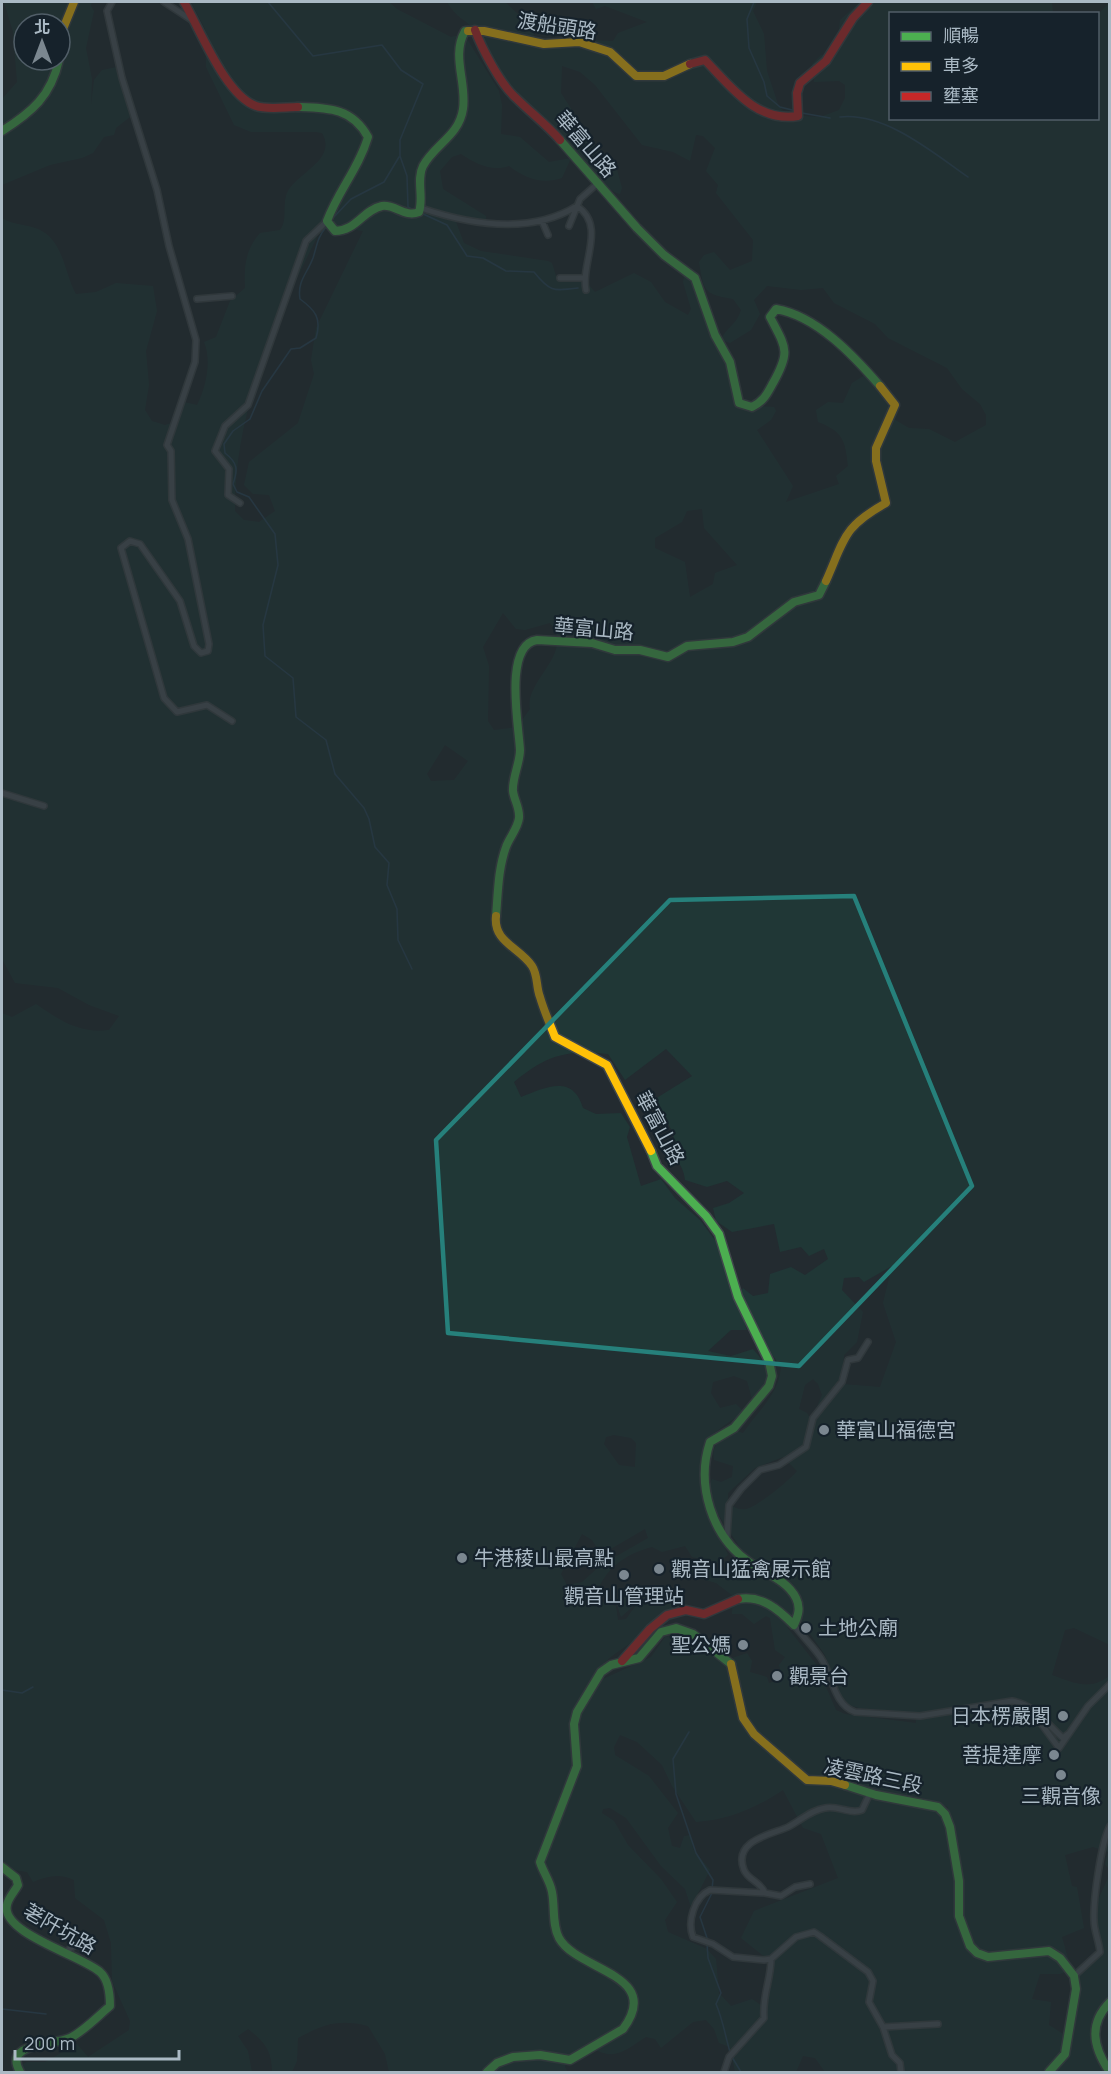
<svg xmlns="http://www.w3.org/2000/svg" width="1111" height="2074" viewBox="0 0 1111 2074" font-family="Manrope,'Noto Sans TC',sans-serif">
	<style>
		.green { fill: #203736; fill-rule: evenodd }
		.lines { fill: none; stroke-linecap: round; stroke-linejoin: round }
		.stream { stroke: #2c4659; stroke-width: 1.5 }
		.street-casing { stroke: #40474b; stroke-width: 8 }
		.fast-casing { stroke: #40474b; stroke-width: 11 }
		.slow-casing { stroke: #40474b; stroke-width: 11 }
		.jam-casing { stroke: #40474b; stroke-width: 11 }
		.street { stroke: #525a60; stroke-width: 5 }
		.fast { stroke: #4caf50; stroke-width: 8 }
		.slow { stroke: #ffc107; stroke-width: 8 }
		.jam { stroke: #c62828; stroke-width: 8 }
		.marked { fill: none; stroke: #26807b; stroke-width: 4.5; stroke-linejoin: round }
		.poi-dot { fill: #7b8790; stroke: #16222b; stroke-width: 2 }
		.labels { text-anchor: middle; stroke-width: 4.5; stroke-linejoin: round; paint-order: stroke }
		.street-label { font-size: 20px; fill: #aab9c4; stroke: #16222b }
		.poi-label { font-size: 20px; fill: #aab9c4; stroke: #16222b; text-anchor: start }
	</style>
	<rect width="100%" height="100%" fill="#232b30"/>
	<path class="green" d="M4,2H92L91,6L94,11L86,48L92,79L91,106L94,80L102,70L117,67L130,117L116,128L114,135L104,137L93,153L82,158L50,165L2,185V99L17,82L13,32ZM24,24H60V60H24Z
		M191,2H389L397,9L451,37L464,34L499,91L502,105L501,134L520,137L549,162L571,158L562,178C542,185 525,178 509,166C492,172 476,164 461,154L452,157L440,171L443,189L486,216V221L464,219L456,222L464,243L481,251L548,261L552,263L556,276H581L595,292L634,273L651,282L665,302L688,315L691,309L683,282L684,277H689L718,349L732,367L739,405L774,407L776,411L771,420L757,430L793,486L786,502L839,484L836,476L848,466C845,441 844,432 818,422L816,410L828,402L843,403L852,383L865,375L886,396L892,418L909,428L929,429L955,442L986,425V415L980,404L962,389L947,368L888,338L875,324L834,303L823,288L801,290L767,286L754,300L760,314L751,330L730,343L721,340C727,326 736,326 741,310L733,299C703,294 704,291 699,262L704,255L714,252L730,270L752,261L753,240L716,193L718,185L706,171L715,148L703,136L696,135L690,161L673,152L642,145L595,85L580,72L562,66L561,93L594,144L615,162L622,188L620,194C603,192 533,117 520,100C502,79 494,50 475,30C464,18 457,19 447,2H505L531,26L537,43L554,39L613,41L618,33L647,22L605,6L596,9L592,2H757L753,11L764,34L767,71L778,104L786,115L820,117L839,110L845,98V85L839,81L814,82L812,64L821,55H829L837,45L840,20L860,2H1052L1053,13L890,14V118H1098V14L1109,3L1110,1645L1074,1628L1065,1630L1052,1675C1074,1683 1090,1691 1109,1676L1110,1871L1105,1864L1108,1852L1093,1847L1065,1855L1072,1886L1077,1887L1084,1928L1062,1937L1071,1969L1060,1974H1040L1032,1999L1051,2002L1049,2025L1068,2037L1074,1982L1099,1953L1096,1904L1109,1876V2006C1095,2028 1099,2049 1109,2072H825L815,2058L803,2056L796,2072H735L730,2047L719,2043L714,2029L706,2020L693,2022L661,2048L655,2039L646,2037C622,2052 615,2062 588,2046L568,2057L565,2067L568,2072H389L385,2054L368,2026C338,2019 325,2024 298,2038L297,2061L292,2072H272C272,2051 265,2042 248,2029L238,2036L248,2051L252,2072H9L27,2062H45L77,2044L88,2057L129,2030L130,2021L112,1981L111,1943L104,1920L75,1898L74,1880C60,1873 47,1876 33,1882L27,1872L8,1869L2,1863V1013L12,1017L36,1004C59,1020 80,1034 109,1030L119,1016L89,1005L58,988L15,983L2,959V218C12,225 27,224 38,229C64,240 64,273 76,294L96,292L116,283L153,286L157,311L146,351L149,385L145,410L152,421L165,425L171,423L177,405L184,402L197,405C206,387 212,361 204,342L216,337L230,301L245,288C244,267 245,250 260,233L280,230C288,220 282,205 287,193C296,173 338,160 322,133L316,132H251L234,125L206,67L205,29ZM323,225L363,231L316,328L311,360L314,374L298,423L249,462L244,485L253,494L269,495L275,511L259,522L244,520L235,511C234,409 278,315 323,225ZM702,509L704,528L737,565L715,573L713,584L690,597L685,562L655,548V538L682,522L687,511ZM503,613L516,629L525,630L550,623C576,653 524,680 530,709L517,727L494,730L488,721L489,666L483,647ZM445,745L468,761L454,780L431,781L427,774ZM666,1049L692,1076L655,1099L674,1135C665,1157 683,1158 685,1180L707,1187L727,1181L744,1193L729,1203L713,1208L716,1221L732,1232L774,1224L780,1252L801,1247L809,1256L824,1249L828,1259L805,1275L791,1267L770,1274L768,1293L753,1296L743,1288L741,1292L770,1352L781,1367C779,1394 758,1411 743,1433L736,1431C722,1439 711,1443 714,1460L733,1466L732,1477L721,1482L712,1479L709,1486L702,1484C706,1435 703,1440 744,1412L736,1404L720,1408L711,1393L713,1382L734,1376L747,1381L752,1399C772,1376 773,1372 753,1349L731,1356L708,1351L731,1330H747L718,1244L700,1220L675,1198L661,1179L641,1186L627,1137L630,1127L621,1113L596,1114L583,1108C573,1074 546,1087 521,1097L514,1082C547,1055 565,1050 608,1054L625,1080ZM892,1266L883,1303L896,1342L880,1387L842,1384L844,1355L857,1342L863,1312L842,1290L844,1278L859,1277L864,1282ZM813,1379L818,1384L822,1395L811,1420L807,1413L799,1409L805,1385ZM614,1435L631,1438L636,1443L635,1467L619,1465L604,1444L606,1437ZM783,1457L797,1471C790,1480 757,1507 746,1509C738,1510 734,1507 728,1503V1493L755,1468ZM718,1514L745,1555L777,1572L778,1579C765,1574 757,1568 745,1577L714,1568L696,1567L676,1557L670,1559L685,1574L716,1583L733,1596L732,1614H742L754,1624L766,1616L770,1618L775,1650L785,1657L779,1665L783,1679L769,1683L767,1677L750,1672L752,1661L747,1653L721,1662L676,1635L665,1637L651,1657L603,1679L598,1676C604,1656 622,1651 637,1638C650,1627 663,1615 677,1604C665,1592 655,1593 641,1600L645,1597L641,1588L621,1597L617,1605L621,1617L639,1601L626,1619L618,1620L616,1606L600,1601L595,1596C606,1568 623,1555 652,1547L662,1552L685,1546L692,1557L718,1563L728,1555L711,1516ZM645,1529L648,1538L601,1565L582,1582L567,1585L561,1574L582,1534L592,1540L599,1551L609,1550ZM801,1621L825,1655L840,1697L846,1704L859,1708L916,1713V1723L845,1714L836,1710L816,1664L787,1627ZM620,1735L637,1742L662,1765L672,1786L696,1822C729,1820 756,1808 783,1790L803,1828L821,1834L838,1878L754,1911L741,1938L771,1962L762,2006L752,1999L731,2006L719,1993L716,1959L707,1949L668,1932L665,1920L677,1902L661,1879L628,1845L614,1821L602,1813L603,1809L610,1808L626,1818L661,1866L685,1889L691,1907L710,1870L693,1849L691,1835L684,1836L680,1848L672,1846L668,1828L678,1813L649,1776L615,1755L614,1747ZM826,1784L923,1798L948,1807V1825L931,1806L890,1801Z"/>
	<g class="lines">
		<path class="stream" d="M268,2L313,56L382,45L401,70L423,84L400,140V156L407,176L408,207L414,210
			M754,2L747,19L749,48L764,82L767,96L780,107L792,110
			M802,113L830,118
			M840,117C885,112 932,152 968,177
			M421,213L447,225L467,256L483,258L506,271L534,272C550,292 553,291 578,288
			M332,219L351,199L384,182L399,157
			M326,227C317,238 317,246 313,258C307,274 297,281 300,299C315,310 322,318 316,338L300,348L291,349L262,391L250,419L233,431L224,444L225,453C238,463 238,470 233,484L237,492L249,497L275,534L278,565L263,625L265,656L293,678L296,717L326,740L335,774L364,808L369,819L375,847L389,863L387,885L397,909L398,940L412,969
			M2,1690L22,1693L33,1687
			M689,1732L673,1759L676,1794L696,1853L713,1880L712,1889
			M707,1938L700,1917L712,1893
			M707,1943L708,1958L721,1993L716,2004C723,2020 725,2035 730,2052
			M2,2009L46,2014
			M732,2057L741,2072"/>
		<g class="street-casing">
			<path id="street" d="M112,2L107,11L122,78L157,190L169,246L196,340L195,362L167,445L171,451L172,500L188,539L209,644L208,651L201,653L194,646L180,601L140,544L130,541L121,548L164,698L177,712L207,705L232,721
				M164,2L193,21
				M421,208C471,225 530,235 577,206C607,226 580,264 586,290
				M542,221L548,235
				M569,226L580,199L598,183
				M560,278H583
				M197,299L232,296
				M240,503L228,495L229,469L215,451L225,426L248,405L306,241L327,221
				M2,793L44,806
				M727,1537L729,1505L741,1489L760,1470L779,1465L806,1447L813,1418L842,1382L848,1360L858,1358L868,1342
				M794,1625C802,1636 813,1646 821,1658C833,1676 833,1704 855,1712L920,1716L1012,1701C1034,1704 1047,1724 1063,1738L1068,1734
				M1034,1714L1059,1748L1088,1706L1110,1684
				M870,1793L862,1810C850,1815 838,1805 825,1808C811,1810 800,1821 788,1827C773,1834 732,1840 744,1870C748,1880 761,1882 765,1893L710,1890C694,1897 687,1922 693,1937L713,1944L733,1957L764,1960L771,1959L796,1937L814,1932L820,1936L868,1972L873,1981L869,2002L883,2027L892,2055L900,2063L901,2072
				M765,1893L781,1896L795,1887L810,1884
				M65,1952L88,1937
				M1074,1976L1100,1952C1099,1941 1094,1931 1094,1920C1093,1901 1101,1842 1110,1826
				M883,2027L938,2024
				M724,2072L729,2057L764,2018C762,1995 771,1980 771,1959"/>
		</g>
		<g class="fast-casing">
			<path id="fast" d="M298,107C329,108 352,108 368,137C359,168 338,191 327,221L335,231C356,231 363,210 382,206C395,204 405,218 419,212C424,197 416,180 423,166C435,144 459,136 463,109C467,82 451,56 465,31H468
				M2,131C32,112 51,96 59,60
				M560,140L637,228L664,255L695,278L715,335L730,362L739,403L752,407C764,401 767,394 773,383C791,351 786,348 770,317L776,309C817,316 854,356 880,386
				M496,916C498,893 498,869 506,847C509,838 518,828 519,818C520,808 514,800 513,791C512,778 520,763 520,750C519,727 503,645 537,640L592,643L615,650H640L668,657L687,646L733,642L748,637L794,602L819,595L826,581
				M651,1151L657,1166L706,1216L719,1234L738,1297L769,1361L772,1376L769,1386L734,1428L710,1442C696,1484 711,1536 749,1562C765,1573 787,1580 796,1598C801,1608 798,1616 794,1625C778,1609 762,1595 738,1599
				M845,1785L876,1795L938,1807L945,1814L950,1827L959,1881V1916L970,1946L977,1953L988,1957L1049,1951L1060,1958L1074,1976L1076,1989L1065,2054L1049,2072
				M2,1867L16,1878L18,1885C15,1891 8,1898 7,1905C0,1933 83,1956 100,1972C109,1980 110,1995 110,2006C98,2016 84,2031 70,2038C52,2046 3,2042 20,2072
				M1110,2002C1088,2024 1093,2048 1110,2072
				M487,2072L497,2063L513,2057L540,2055L570,2060L623,2029C664,1974 577,1971 559,1938C552,1925 555,1907 552,1892C550,1881 543,1872 540,1862L577,1766L574,1724L577,1712L601,1672L611,1665L639,1658L661,1632L676,1628L693,1634L731,1664"/>
		</g>
		<g class="slow-casing">
			<path id="slow" d="M468,31H484L544,44L579,42L610,52L636,76H664L690,64
				M60,51L63,29L74,2
				M826,581C845,538 843,527 886,503L876,461V448L895,405L880,386
				M496,916C493,942 519,947 532,966C538,975 536,987 540,997C544,1011 550,1024 555,1037L607,1065L651,1151
				M731,1664L743,1718L754,1734L807,1780L831,1781L845,1785"/>
		</g>
		<g class="jam-casing">
			<path id="jam" d="M184,2C200,29 225,95 256,106C267,110 286,107 298,107
				M475,30C482,49 501,85 516,98C531,113 546,124 560,140
				M690,64L705,60C731,87 757,123 798,116L797,93L800,83L826,61L853,18L868,2
				M622,1661L650,1629L667,1615L686,1610L704,1614L738,1599"/>
		</g>
		<use href="#street" class="street"/>
		<use href="#fast" class="fast"/>
		<use href="#slow" class="slow"/>
		<use href="#jam" class="jam"/>
	</g>
	<path d="M0 0H1111V2074H0ZM854,896L972,1186L799,1366L448,1333L436,1140L670,900Z" fill="#232b30" fill-opacity=".55" fill-rule="evenodd"/>
	<path class="marked" d="M854,896L972,1186L799,1366L448,1333L436,1140L670,900Z"/>
	<g class="poi-dot">
		<circle cx="824" cy="1430" r="6"/>
		<circle cx="462" cy="1558" r="6"/>
		<circle cx="659" cy="1569" r="6"/>
		<circle cx="624" cy="1575" r="6"/>
		<circle cx="806" cy="1628" r="6"/>
		<circle cx="743" cy="1645" r="6"/>
		<circle cx="777" cy="1676" r="6"/>
		<circle cx="1063" cy="1716" r="6"/>
		<circle cx="1054" cy="1755" r="6"/>
		<circle cx="1061" cy="1775" r="6"/>
	</g>
	<g class="labels">
		<g class="street-label">
			<text transform="translate(557 26) rotate(9)" y="7">渡船頭路</text>
			<text transform="translate(586 144) rotate(49)" y="7">華富山路</text>
			<text transform="translate(594 629) rotate(5)" y="7">華富山路</text>
			<text transform="translate(660 1128) rotate(62)" y="7">華富山路</text>
			<text transform="translate(873 1776) rotate(12)" y="7">凌雲路三段</text>
			<text transform="translate(60 1929) rotate(30)" y="7">荖阡坑路</text>
		</g>
		<g class="poi-label">
			<text x="836" y="1437">華富山福德宮</text>
			<text x="474" y="1565">牛港稜山最高點</text>
			<text x="671" y="1576">觀音山猛禽展示館</text>
			<text x="624" y="1603" text-anchor="middle">觀音山管理站</text>
			<text x="818" y="1635">土地公廟</text>
			<text x="731" y="1652" text-anchor="end">聖公媽</text>
			<text x="789" y="1683">觀景台</text>
			<text x="1051" y="1723" text-anchor="end">日本楞嚴閣</text>
			<text x="1042" y="1762" text-anchor="end">菩提達摩</text>
			<text x="1061" y="1803" text-anchor="middle">三觀音像</text>
		</g>
	</g>
	<rect width="1111" height="2074" fill="none" stroke="#aab9c4" stroke-width="6"/>
	<rect x="889" y="12" width="210" height="108" fill="#16222b" stroke="#515e68" stroke-width="1.5"/>
	<rect x="901" y="32" width="30" height="9" fill="#4caf50" stroke="#515e68" stroke-width="1.5"/>
	<text x="943" y="42" font-size="18" fill="#aab9c4">順暢</text>
	<rect x="901" y="62" width="30" height="9" fill="#ffc107" stroke="#515e68" stroke-width="1.5"/>
	<text x="943" y="72" font-size="18" fill="#aab9c4">車多</text>
	<rect x="901" y="92" width="30" height="9" fill="#c62828" stroke="#515e68" stroke-width="1.5"/>
	<text x="943" y="102" font-size="18" fill="#aab9c4">壅塞</text>
	<g transform="translate(42 42)"><circle r="28" fill="#16222b" stroke="#515e68" stroke-width="1.5"/>
	<path d="M0-4.5L10 22L0 15L-10 22Z" fill="#7b8790"/>
	<text y="-9" font-size="16" font-weight="bold" text-anchor="middle" fill="#aab9c4">北</text>
	</g>
	<path d="M15 2050v9h164v-9" fill="none" stroke="#aab9c4" stroke-width="3"/>
	<text x="24" y="2050" font-size="18" fill="#aab9c4" stroke="#16222b" stroke-width="4.5" paint-order="stroke">200 m</text>
</svg>
